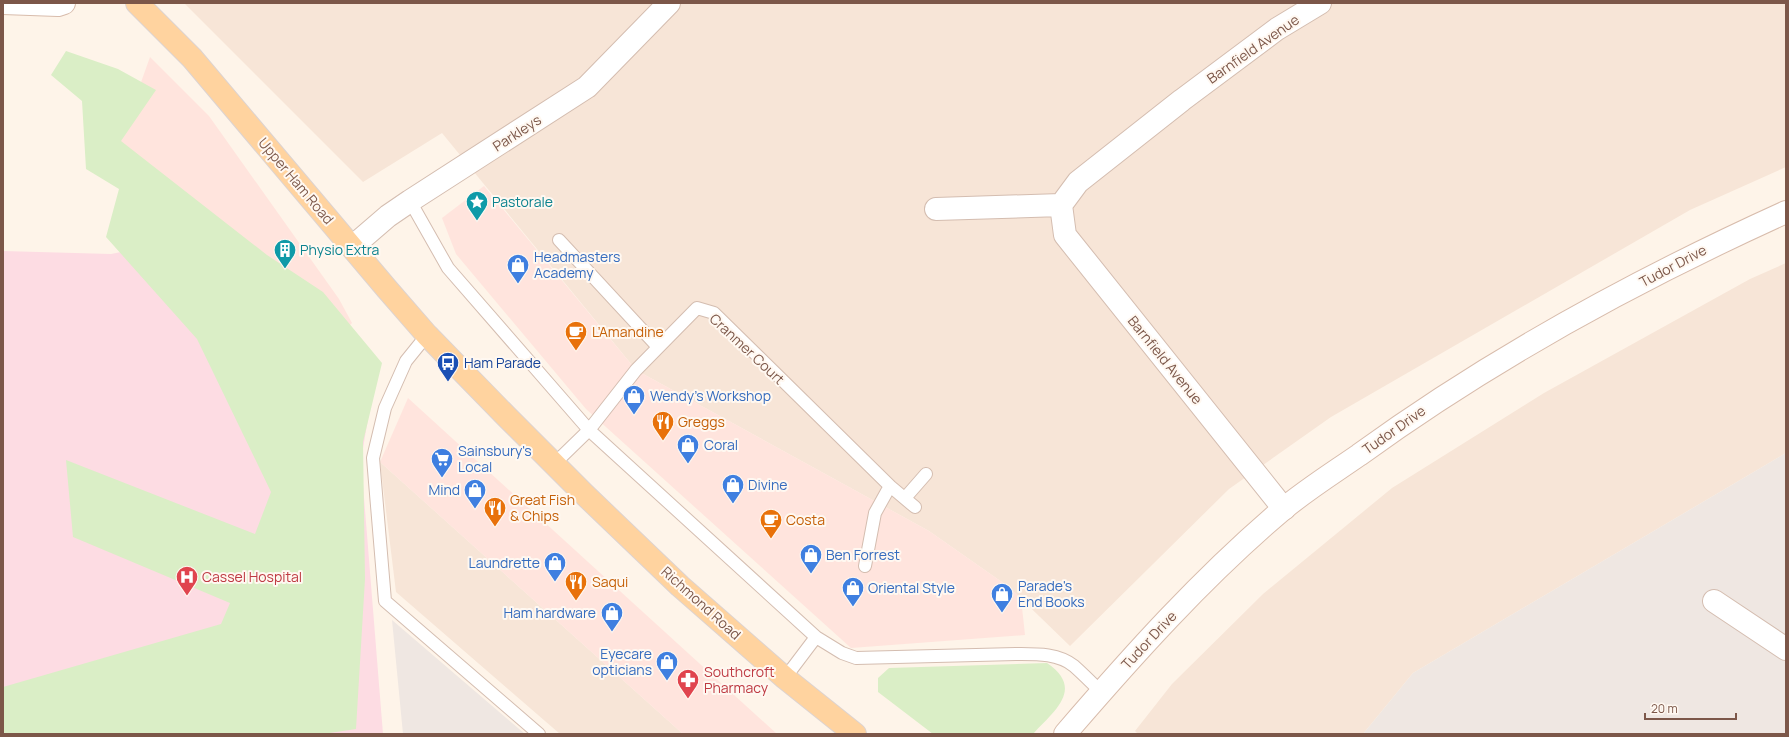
<svg xmlns="http://www.w3.org/2000/svg" width="1789" height="737" viewBox="0 0 1789 737" font-family="Manrope,sans-serif">
	<style>
		.residential { fill: #f7e5d7 }
		.commercial { fill: #ffe4dd }
		.industrial { fill: #efe7e2 }
		.medical { fill: #fddce3 }
		.green { fill: #daeec6 }
		.lines { fill: none; stroke-linecap: round; stroke-linejoin: round }
		.lane-casing { stroke: #d4bdb0; stroke-width: 14 }
		.street-casing { stroke: #d4bdb0; stroke-width: 24 }
		.secondary-casing { stroke: #d8bcac; stroke-width: 24 }
		.primary-casing { stroke: #ddd3d0; stroke-width: 24 }
		.lane { stroke: #fff; stroke-width: 12 }
		.street { stroke: #fff; stroke-width: 22 }
		.secondary { stroke: #fff; stroke-width: 22 }
		.primary { stroke: #ffd39f; stroke-width: 22 }
		.labels { text-anchor: middle; stroke-width: 4; stroke-linejoin: round; paint-order: stroke }
		.street-label { font-size: 14px; fill: #7c5749; stroke: #fff8f1 }
		.culture-label { font-size: 14px; fill: #0d838f; stroke: #fff8f1; text-anchor: start }
		.shop-label { font-size: 14px; fill: #366cbe; stroke: #fff8f1; text-anchor: start }
		.food-label { font-size: 14px; fill: #c56008; stroke: #fff8f1; text-anchor: start }
		.transit-label { font-size: 14px; fill: #164399; stroke: #fff8f1; text-anchor: start }
		.health-label { font-size: 14px; fill: #be3a42; stroke: #fff8f1; text-anchor: start }
	</style>
	<rect width="100%" height="100%" fill="#fef4e9"/>
	<path class="residential" d="M184,3H1786V167L1690,210L1331,417L1229,489L1070,646L1009,587L929,531L636,370L442,133L363,182Z
		M1786,263V453L1413,673L1363,734H1138L1135,731L1172,684L1263,594L1392,488L1544,393L1750,279Z
		M380,462L683,734H560L396,592Z"/>
	<path class="commercial" d="M150,57L209,116L339,299L352,323L341,334L119,144Z
		M484,186L636,370L929,531L1009,587L1021,598L1025,635L851,648L586,409L456,254L442,218Z
		M408,398L777,734H683L380,462Z"/>
	<path class="industrial" d="M1786,453V734H1363L1413,673Z
		M392,620L525,734H403Z"/>
	<path class="medical" d="M228,231L376,372L361,460L383,734H3V251L111,254Z"/>
	<path class="green" d="M66,51L118,69L156,90L121,141L267,255L323,292L382,363L363,442L365,579L356,729L323,734H3V687L221,624L230,603L73,537L66,460L255,534L271,492L197,339L106,237L119,189L86,169L82,101L51,75Z
		M1047,663C1085,689 1054,711 1033,734H933L878,692V678L889,668Z"/>
	<g class="lines">
		<g class="lane-casing">
			<path id="lane" d="M410,201L448,268L589,430L816,637L842,653L856,658L1016,654C1035,654 1058,653 1074,666C1083,674 1092,683 1101,692
				M559,240L658,347
				M427,335L406,361L385,408L373,458L385,601L539,734
				M554,464L589,430L636,370L697,308L714,313L890,486L915,507
				M905,498L926,474
				M865,566L875,513L890,486
				M785,678L816,637"/>
		</g>
		<g class="street-casing">
			<path id="street" d="M936,209L1061,205
				M352,247L388,216L410,201L587,87L669,3
				M1284,509L1065,235L1061,205L1078,182L1182,100L1277,29L1320,3
				M1714,601L1786,649"/>
		</g>
		<g class="secondary-casing">
			<path id="secondary" d="M3,3L58,5L64,3
				M1065,734C1133,655 1202,578 1282,510C1306,490 1333,473 1359,455C1491,359 1638,279 1786,212"/>
		</g>
		<g class="primary-casing">
			<path id="primary" d="M137,3L192,58L387,289L427,335L506,416L584,494L680,586L785,678L855,734"/>
		</g>
		<use href="#lane" class="lane"/>
		<use href="#street" class="street"/>
		<use href="#secondary" class="secondary"/>
		<use href="#primary" class="primary"/>
	</g>
	<defs>
		<g id="sight-pin" transform="scale(1.15)"><path d="M0 17L-7.5 6A9.5 9.5 0 1 1 7.5 6Z" fill="#0f9aa8" stroke="#fff8f1"/><path d="M0-6L1.8-2.2L6-1.7L2.9 1.2L3.7 5.4L0 3.3L-3.7 5.4L-2.9 1.2L-6-1.7L-1.8-2.2Z" fill="#fff"/></g>
		<g id="building-pin" transform="scale(1.15)"><path d="M0 17L-7.5 6A9.5 9.5 0 1 1 7.5 6Z" fill="#0f9aa8" stroke="#fff8f1"/><path d="M-4-6H4V6H1V3H-1V6H-4ZM-2.5-4.3h1.7v1.8h-1.7ZM.8-4.3h1.7v1.8H.8ZM-2.5-1h1.7V.8h-1.7ZM.8-1h1.7V.8H.8Z" fill="#fff"/></g>
		<g id="shop-pin" transform="scale(1.15)"><path d="M0 17L-7.5 6A9.5 9.5 0 1 1 7.5 6Z" fill="#3f7fe0" stroke="#fff8f1"/><path d="M-5-2.5h2.3a2.7 3.5 0 0 1 5.4 0H5L5.5 6h-11ZM-1.5-2.5h3a1.5 2.3 0 0 0-3 0Z" fill="#fff"/></g>
		<g id="cafe-pin" transform="scale(1.15)"><path d="M0 17L-7.5 6A9.5 9.5 0 1 1 7.5 6Z" fill="#e8710a" stroke="#fff8f1"/><path d="M-5.5-4.5H6V0H3Q3 3.5 0 3.5H-2.5Q-5.5 3.5-5.5 0ZM3-3.2v2h1.7v-2ZM-6 4.5H4V6H-6Z" fill="#fff"/></g>
		<g id="bus-pin" transform="scale(1.15)"><path d="M0 17L-7.5 6A9.5 9.5 0 1 1 7.5 6Z" fill="#1a4fb4" stroke="#fff8f1"/><path d="M-5-6H5V4H4V6H2V4H-2V6H-4V4H-5ZM-3.5-4V0h7V-4ZM-3.5 1.2v1.5H-2V1.2ZM2 1.2v1.5H3.5V1.2Z" fill="#fff"/></g>
		<g id="restaurant-pin" transform="scale(1.15)"><path d="M0 17L-7.5 6A9.5 9.5 0 1 1 7.5 6Z" fill="#e8710a" stroke="#fff8f1"/><path d="M-5-6h1v4h1v-4h1v4h1v-4h1v5L-1.5 .5V6h-2V.5L-5-1ZM5-6V6H3V1.5H1.5Q1.5-4 5-6Z" fill="#fff"/></g>
		<g id="supermarket-pin" transform="scale(1.15)"><path d="M0 17L-7.5 6A9.5 9.5 0 1 1 7.5 6Z" fill="#3f7fe0" stroke="#fff8f1"/><path d="M-6-5.5h2.5l.6 2H6L4.5 2H-2.5L-4.4-4H-6ZM-1.5 3.2a1.3 1.3 0 1 0 .1 0ZM3 3.2a1.3 1.3 0 1 0 .1 0Z" fill="#fff"/></g>
		<g id="hospital-pin" transform="scale(1.15)"><path d="M0 17L-7.5 6A9.5 9.5 0 1 1 7.5 6Z" fill="#e0444e" stroke="#fff8f1"/><path d="M-5-5h3v3.5h4V-5h3V5h-3V1.5h-4V5h-3Z" fill="#fff"/></g>
		<g id="pharmacy-pin" transform="scale(1.15)"><path d="M0 17L-7.5 6A9.5 9.5 0 1 1 7.5 6Z" fill="#e0444e" stroke="#fff8f1"/><path d="M-2-6h4v4h4v4h-4v4h-4v-4h-4v-4h4Z" fill="#fff"/></g>
	</defs>
	<g fill-rule="evenodd">
		<use href="#sight-pin" x="477" y="202"/>
		<use href="#building-pin" x="285" y="250"/>
		<use href="#shop-pin" x="518" y="265"/>
		<use href="#cafe-pin" x="576" y="332"/>
		<use href="#bus-pin" x="448" y="363"/>
		<use href="#shop-pin" x="634" y="396"/>
		<use href="#restaurant-pin" x="663" y="422"/>
		<use href="#shop-pin" x="688" y="445"/>
		<use href="#supermarket-pin" x="442" y="459"/>
		<use href="#shop-pin" x="733" y="485"/>
		<use href="#shop-pin" x="475" y="490"/>
		<use href="#restaurant-pin" x="495" y="508"/>
		<use href="#cafe-pin" x="771" y="520"/>
		<use href="#shop-pin" x="811" y="555"/>
		<use href="#shop-pin" x="555" y="563"/>
		<use href="#hospital-pin" x="187" y="577"/>
		<use href="#restaurant-pin" x="576" y="582"/>
		<use href="#shop-pin" x="853" y="588"/>
		<use href="#shop-pin" x="1002" y="594"/>
		<use href="#shop-pin" x="612" y="613"/>
		<use href="#shop-pin" x="667" y="662"/>
		<use href="#pharmacy-pin" x="688" y="680"/>
	</g>
	<g class="labels">
		<g class="street-label">
			<text transform="translate(1253 49) rotate(-35)" y="5">Barnfield Avenue</text>
			<text transform="translate(517 133) rotate(-33)" y="5">Parkleys</text>
			<text transform="translate(296 181) rotate(50)" y="5">Upper Ham Road</text>
			<text transform="translate(1673 266) rotate(-28)" y="5">Tudor Drive</text>
			<text transform="translate(747 349) rotate(43)" y="5">Cranmer Court</text>
			<text transform="translate(1165 360) rotate(51)" y="5">Barnfield Avenue</text>
			<text transform="translate(1394 430) rotate(-35)" y="5">Tudor Drive</text>
			<text transform="translate(701 603) rotate(42)" y="5">Richmond Road</text>
			<text transform="translate(1149 640) rotate(-47)" y="5">Tudor Drive</text>
		</g>
		<g class="culture-label">
			<text x="492" y="207">Pastorale</text>
			<text x="300" y="255">Physio Extra</text>
		</g>
		<g class="shop-label">
			<text x="534" y="262">Headmasters<tspan x="534" dy="16">Academy</tspan></text>
			<text x="650" y="401">Wendy’s Workshop</text>
			<text x="704" y="450">Coral</text>
			<text x="458" y="456">Sainsbury's<tspan x="458" dy="16">Local</tspan></text>
			<text x="748" y="490">Divine</text>
			<text x="460" y="495" text-anchor="end">Mind</text>
			<text x="826" y="560">Ben Forrest</text>
			<text x="540" y="568" text-anchor="end">Laundrette</text>
			<text x="1018" y="591">Parade's<tspan x="1018" dy="16">End Books</tspan></text>
			<text x="868" y="593">Oriental Style</text>
			<text x="596" y="618" text-anchor="end">Ham hardware</text>
			<text x="652" y="659" text-anchor="end">Eyecare<tspan x="652" dy="16">opticians</tspan></text>
		</g>
		<g class="food-label">
			<text x="592" y="337">L’Amandine</text>
			<text x="678" y="427">Greggs</text>
			<text x="510" y="505">Great Fish<tspan x="510" dy="16">&amp; Chips</tspan></text>
			<text x="786" y="525">Costa</text>
			<text x="592" y="587">Saqui</text>
		</g>
		<g class="transit-label">
			<text x="464" y="368">Ham Parade</text>
		</g>
		<g class="health-label">
			<text x="202" y="582">Cassel Hospital</text>
			<text x="704" y="677">Southcroft<tspan x="704" dy="16">Pharmacy</tspan></text>
		</g>
	</g>
	<rect width="1789" height="737" fill="none" stroke="#7c5749" stroke-width="8"/>
	<path d="M1645 713v6h91v-6" fill="none" stroke="#7c5749" stroke-width="2"/>
	<text x="1651" y="713" font-size="12" fill="#7c5749" stroke="#fff8f1" stroke-width="3" paint-order="stroke">20 m</text>
</svg>
